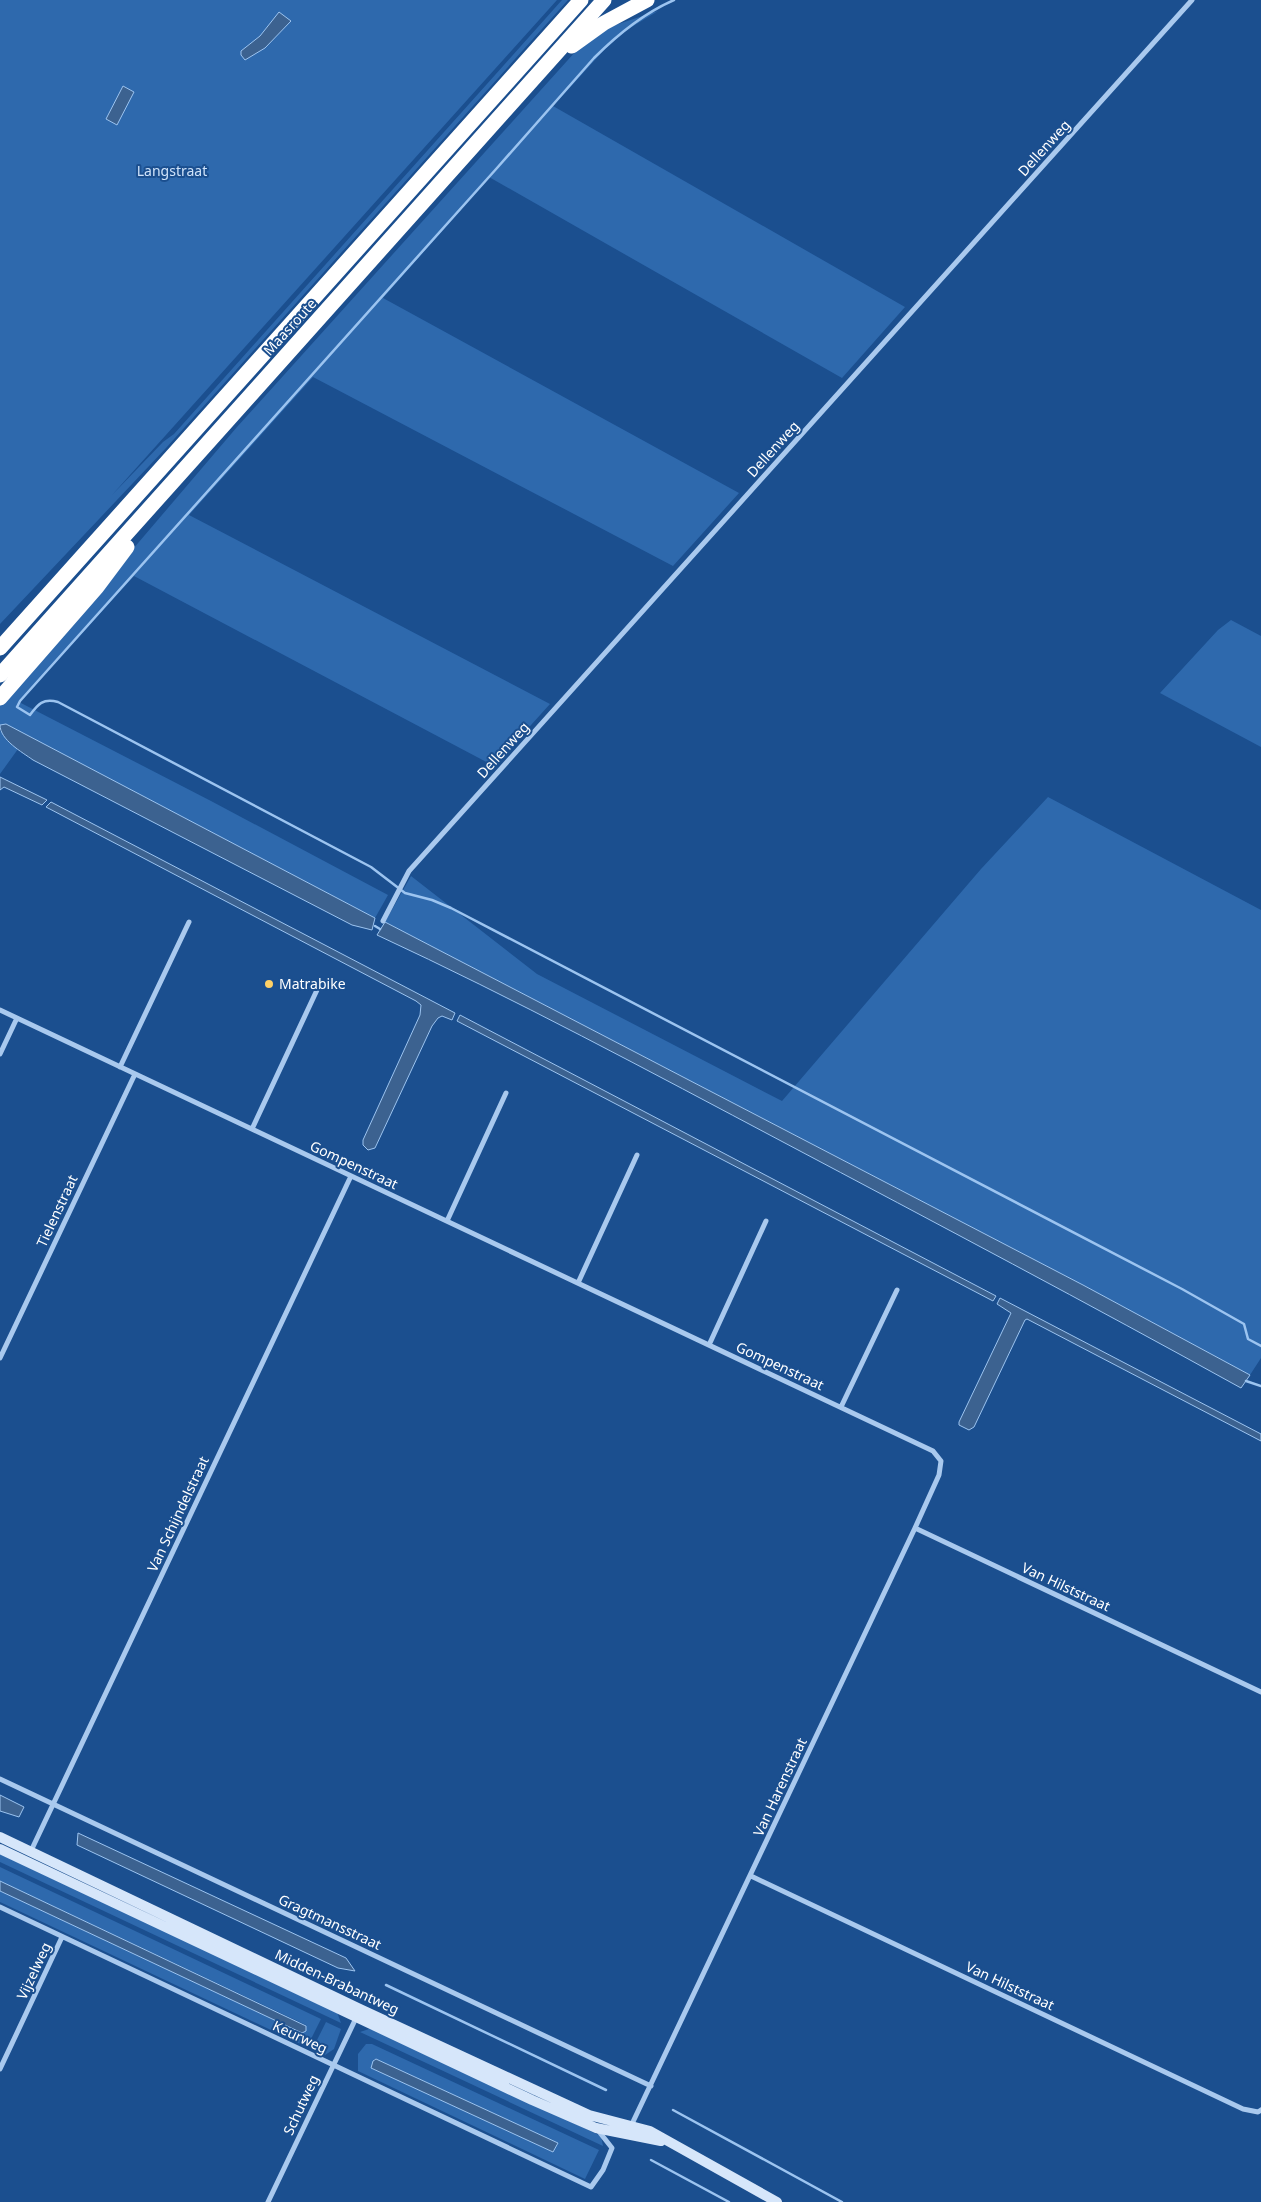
<svg xmlns="http://www.w3.org/2000/svg" width="1261" height="2202" viewBox="0 0 1261 2202" font-family="'Noto Sans',sans-serif">
	<style>
		.green { fill: #2e69ad; fill-rule: evenodd }
		.water { fill: #3c6290; stroke: #9cc4f0 }
		.lines { fill: none; stroke-linecap: round; stroke-linejoin: round }
		.stream { stroke: #9cc4f0; stroke-width: 2.5 }
		.street { stroke: #a9c9ee; stroke-width: 5 }
		.secondary { stroke: #d6e6fa; stroke-width: 10 }
		.highway { stroke: #fff; stroke-width: 15 }
		.poi-dot { fill: #ffd166; stroke: #1b4f8f; stroke-width: 2 }
		.labels { text-anchor: middle; stroke-width: 4; stroke-linejoin: round; paint-order: stroke }
		.street-label { font-size: 14px; fill: #fff; stroke: #1b4f8f }
		.park-label { font-size: 14px; fill: #cfe3fa; stroke: #1b4f8f }
		.poi-label { font-size: 14px; fill: #fff; stroke: #1b4f8f; text-anchor: start }
	</style>
	<rect width="100%" height="100%" fill="#1b4f8f"/>
	<path class="green" d="M0,0H557L112,495L163,442L174,434L562,0H568L166,448L0,624Z
		M658,11L625,31L604,50L553,106L905,307L842,378L489,177L383,298L739,493L673,566L313,377L189,515L550,704L494,766L134,576L19,702L211,801L388,895L375,918L6,724L0,725V705L237,427L585,41L609,27Z
		M1231,620L1261,636V747L1160,693L1218,630Z
		M0,731L18,749L0,774Z
		M1048,797L1261,910V1358L1250,1375L1083,1285L385,922L411,876L537,974L782,1101L981,869Z
		M0,1852L337,2012L341,2023L0,1862Z
		M0,1867L321,2019L307,2047L0,1902V1891L302,2033L306,2031V2025L0,1881Z
		M326,2022L341,2029L334,2049L325,2055L312,2050Z
		M369,2029L376,2030L601,2136L603,2146L360,2032Z
		M366,2044H372L599,2150L585,2179L358,2071V2054ZM374,2059H376L558,2143L553,2152L372,2068Z"/>
	<path class="water" d="M279,12L291,21L265,48L245,60L241,55V51L260,36Z
		M123,86L134,92L117,125L106,119Z
		M6,724L375,918L372,930L352,925L33,760C22,752 0,740 0,725Z
		M0,777L47,800L42,805L4,787L0,790Z
		M51,802L455,1013L452,1020L442,1016L438,1018L432,1026L375,1148L368,1150L363,1145V1140L420,1015L421,1005L416,1001L46,807Z
		M385,922L1083,1285L1250,1375L1241,1388C1089,1304 936,1223 783,1142C649,1071 515,999 377,935Z
		M460,1015L996,1296L993,1301L457,1021Z
		M1000,1298L1261,1434V1441L1027,1319L1025,1320L974,1427L969,1430L959,1425V1422L1011,1313L997,1304Z
		M0,1795L24,1807L19,1817L0,1811Z
		M78,1833L346,1958L355,1971L338,1968L77,1845Z
		M0,1881L306,2026V2031L302,2033L0,1891Z
		M376,2059L558,2143L553,2152L371,2068L373,2061Z"/>
	<g class="lines">
		<path class="stream" d="M674,0C644,13 617,35 594,58L497,168L20,701L17,707L30,715C38,704 43,698 58,702L371,867L405,893L432,900L451,908L1182,1289L1244,1324L1248,1339L1261,1346
			M375,926L380,929
			M1246,1381L1261,1386
			M386,1985L606,2090
			M673,2110L842,2202
			M651,2160L729,2202"/>
		<path class="street" d="M383,921L409,871L1192,0
			M0,1010L933,1451L941,1461L939,1475L915,1528L631,2126
			M0,1054L17,1018
			M120,1067L189,922
			M252,1129L317,990
			M447,1221L506,1093
			M578,1283L637,1155
			M709,1345L766,1221
			M0,1358L135,1074
			M841,1407L897,1290
			M915,1528L1261,1692
			M0,1779L651,2086
			M30,1853L351,1176
			M751,1876L1243,2109L1258,2112L1261,2110
			M0,1907L591,2187L603,2170L612,2148L597,2129
			M0,2069L62,1937
			M268,2202L357,2016"/>
		<path class="secondary" d="M0,1837L360,2009L589,2115L650,2131L777,2202
			M0,1849L532,2100L596,2128L661,2141"/>
		<path class="highway" d="M572,46L604,23L647,0
			M0,648L581,0
			M0,675L604,0
			M0,698L97,587L127,547"/>
	</g>
	<circle class="poi-dot" cx="269" cy="984" r="5"/>
	<g class="labels">
		<g class="street-label">
			<text transform="translate(1044 148) rotate(-48)" y="5">Dellenweg</text>
			<text transform="translate(290 327) rotate(-48)" y="5">Maasroute</text>
			<text transform="translate(773 449) rotate(-48)" y="5">Dellenweg</text>
			<text transform="translate(503 750) rotate(-48)" y="5">Dellenweg</text>
			<text transform="translate(354 1165) rotate(25)" y="5">Gompenstraat</text>
			<text transform="translate(57 1211) rotate(-65)" y="5">Tielenstraat</text>
			<text transform="translate(780 1366) rotate(25)" y="5">Gompenstraat</text>
			<text transform="translate(178 1514) rotate(-65)" y="5">Van Schijndelstraat</text>
			<text transform="translate(1066 1587) rotate(25)" y="5">Van Hilststraat</text>
			<text transform="translate(780 1787) rotate(-65)" y="5">Van Harenstraat</text>
			<text transform="translate(330 1922) rotate(25)" y="5">Gragtmansstraat</text>
			<text transform="translate(34 1971) rotate(-65)" y="5">Vijzelweg</text>
			<text transform="translate(337 1982) rotate(25)" y="5">Midden-Brabantweg</text>
			<text transform="translate(1010 1986) rotate(25)" y="5">Van Hilststraat</text>
			<text transform="translate(300 2037) rotate(25)" y="5">Keurweg</text>
			<text transform="translate(301 2105) rotate(-65)" y="5">Schutweg</text>
		</g>
		<g class="park-label">
			<text x="172" y="176">Langstraat</text>
		</g>
		<g class="poi-label">
			<text x="279" y="989">Matrabike</text>
		</g>
	</g>
</svg>
